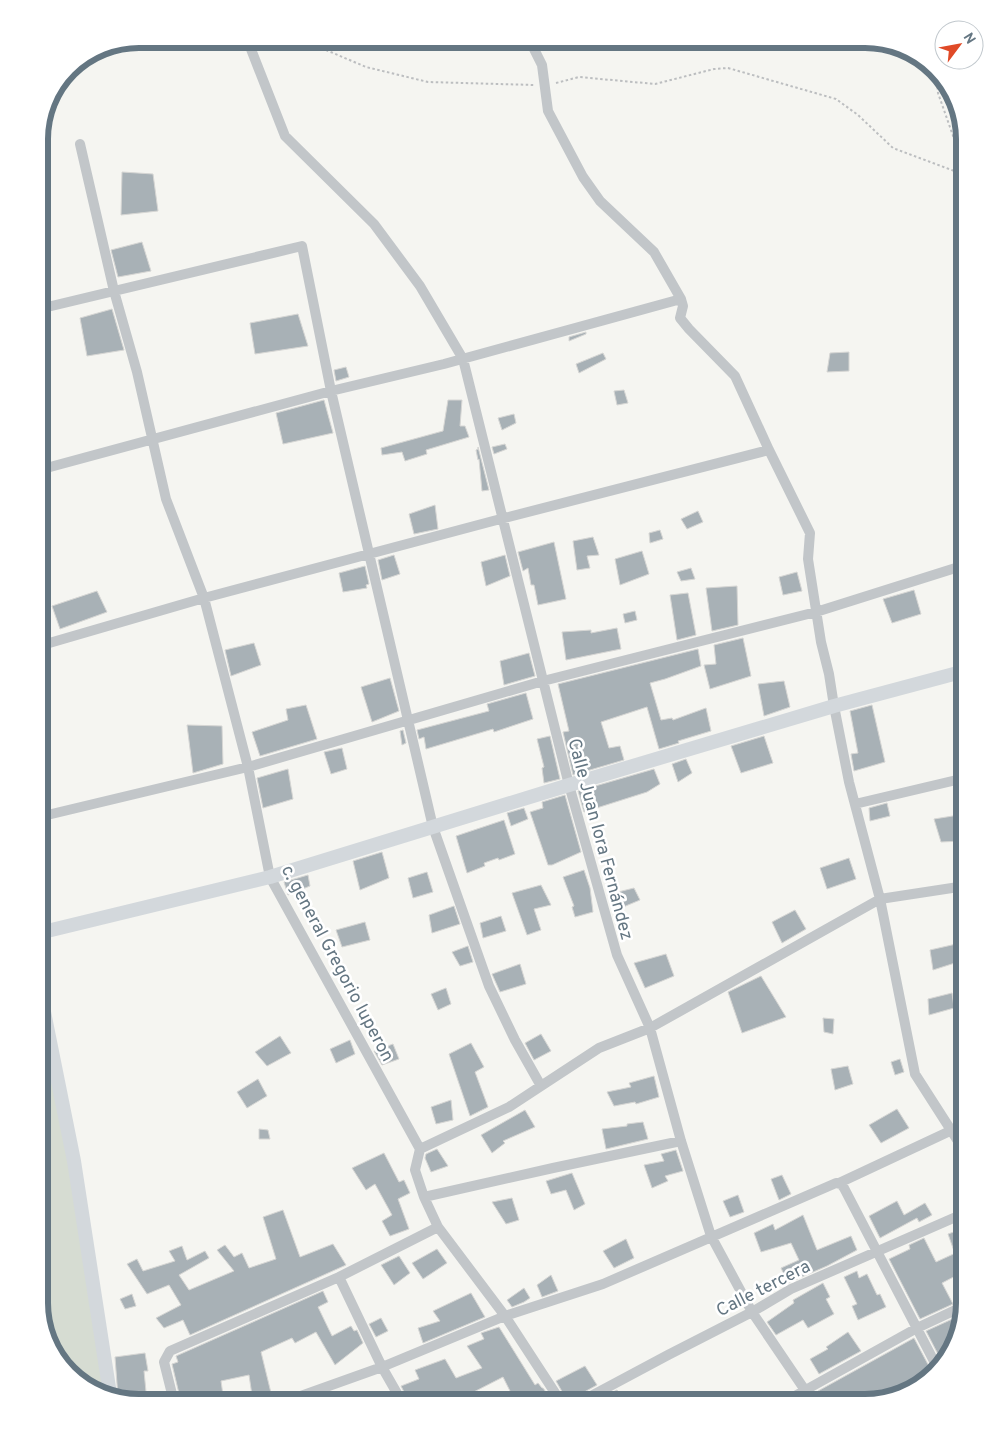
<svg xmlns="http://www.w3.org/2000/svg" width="1004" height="1441" viewBox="0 0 1004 1441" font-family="Overpass,sans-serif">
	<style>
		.green { fill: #d6dcd2 }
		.building { fill: #a8b1b6; stroke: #d6d6d4 }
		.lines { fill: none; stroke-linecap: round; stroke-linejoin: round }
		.path { stroke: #bcbec0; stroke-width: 2; stroke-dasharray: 2.5 2.5; stroke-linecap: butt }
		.street { stroke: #c2c6c9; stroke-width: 10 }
		.secondary { stroke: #d3d8dc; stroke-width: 14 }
		.labels { text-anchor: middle; stroke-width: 5; stroke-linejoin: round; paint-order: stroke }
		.street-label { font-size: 18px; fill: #647682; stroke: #fff }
		.rim { fill: none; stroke: #647682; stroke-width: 6 }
	</style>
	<rect width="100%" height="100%" fill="#f5f5f1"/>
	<path class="green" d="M39,987L110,1394L83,1386L52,1352L39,1303Z"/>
	<path class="building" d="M122,172L153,174L158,211L121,215Z
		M142,242L151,271L118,277L111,250Z
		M112,309L124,350L87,356L80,318Z
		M298,314L308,346L255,354L250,323Z
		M586,332V334L569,341V337Z
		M849,352V371L827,372L830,353Z
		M603,353L606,359L579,373L576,364Z
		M346,367L349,377L336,381L334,370Z
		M624,390L628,403L617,405L614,391Z
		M324,400L333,433L283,444L276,413Z
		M448,400H462L460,426H465L469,437L426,450L427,454L405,461L402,452L382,455L381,448L443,431Z
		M514,414L516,423L502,430L498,418Z
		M505,444L507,449L494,454L492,447Z
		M478,447L489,490L482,491L479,459L478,460L476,450L478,449Z
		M435,505L438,529L414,534L409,514Z
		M698,511L703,522L687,529L681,519Z
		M660,530L663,539L650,543L649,533Z
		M593,537L599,555L587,556L590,568L577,570L573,541Z
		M554,542L566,599L538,605L534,585H531L528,568L523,571L518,552Z
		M642,551L649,574L620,585L615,559Z
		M394,555L400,574L382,580L378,560Z
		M505,555L510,576L486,586L481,562Z
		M365,566L369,584L366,585L367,588L343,592L339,573Z
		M691,568L695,579L681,581L677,572Z
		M797,572L802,591L783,595L779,577Z
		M737,586L738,625L712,631L706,588Z
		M914,590L921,614L892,623L883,599Z
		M97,591L107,612L60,629L52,606Z
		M688,593L696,635L677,640L670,595Z
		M635,611L637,620L625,623L623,614Z
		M617,628L621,649L566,660L562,632L591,630V633Z
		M743,638L751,676L710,689L704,665L716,664L714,645Z
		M254,643L261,665L231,676L225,650Z
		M698,649L701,666L665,679L650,683L661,720L672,718L673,720L706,708L711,731L678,741L679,743L659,749L647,707L601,722L609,748L620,746L624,760L573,775L563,732L569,731L558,684Z
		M529,653L535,676L504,685L500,661Z
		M390,678L399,711L372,722L361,687Z
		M784,681L790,707L764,716L758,684Z
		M526,693L533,719L494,732L493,729L426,749L424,737L419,739L417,730L489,711L487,704Z
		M306,705L317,739L260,756L252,732L288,720L286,709Z
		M872,705L885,762L854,771L851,754L858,753L850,711Z
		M187,725L222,726L223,764L193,773Z
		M403,730L406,743L402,745L400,731Z
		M550,736L560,779L544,783L542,768L544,767L537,739Z
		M764,736L773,763L741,773L731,746Z
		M342,748L347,769L331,774L324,752Z
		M686,759L692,773L678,782L672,764Z
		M288,769L293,799L263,808L257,778Z
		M654,769L660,784L647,792L584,812L578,791Z
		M565,795L581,852L552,865H548L530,812L543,808L542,802Z
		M887,803L890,816L870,821L869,808Z
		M524,808L528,819L511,826L507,813Z
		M959,815L962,841L941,842L934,819Z
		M504,820L515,854L499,860L498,858L484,863L485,866L467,873L456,836Z
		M382,852L389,878L360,890L353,861Z
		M849,858L856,879L827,889L820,868Z
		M584,870L590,888L593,912L575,917L572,907L574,906L563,877Z
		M427,872L433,892L413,898L408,878Z
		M308,875L310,886L288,895L284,882Z
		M541,885L551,905L534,909L541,930L527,935L512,893Z
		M634,888L640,900L616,910L610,894Z
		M454,906L460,924L432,933L429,915Z
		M795,910L806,929L782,943L772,922Z
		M501,916L506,931L483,938L480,923Z
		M365,922L370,940L342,947L336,930Z
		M965,942V956L957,957L958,962L933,970L930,950Z
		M468,946L473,962L460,966L452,952Z
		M666,954L674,976L645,988L634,963Z
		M520,964L526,984L500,992L492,974Z
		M761,976L786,1017L742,1033L728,992Z
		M446,988L451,1004L438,1010L431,994Z
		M952,993L954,1008L929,1015L928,999Z
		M823,1018L834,1019L833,1034L824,1032Z
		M541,1034L551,1051L534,1060L525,1043Z
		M280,1036L291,1053L267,1066L255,1052Z
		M350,1040L355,1054L336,1063L330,1049Z
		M471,1043L484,1067L475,1072L488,1107L470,1116L449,1054Z
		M393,1044L399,1059L382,1065L374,1051Z
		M900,1059L904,1072L895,1075L891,1062Z
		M848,1066L853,1084L835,1090L831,1069Z
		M654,1076L659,1097L636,1104L635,1102L614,1106L607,1092L631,1087L629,1083Z
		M258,1079L267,1096L247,1108L237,1092Z
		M451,1100L453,1120L436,1124L431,1107Z
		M897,1109L909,1128L881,1143L869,1125Z
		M525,1110L535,1127L503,1141L505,1143L492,1153L481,1135Z
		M643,1122L648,1139L606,1149L602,1129L627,1126V1124Z
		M259,1129L268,1130L270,1139H259Z
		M437,1149L448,1166L431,1172L425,1158L426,1154Z
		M676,1150L683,1171L665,1176L668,1181L652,1188L644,1165L664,1161L661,1154Z
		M384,1153L399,1182L404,1180L410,1193L398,1199L409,1229L390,1236L382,1221L392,1215L375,1184L366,1190L352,1168Z
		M572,1173L585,1204L574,1210L566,1190L551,1194L546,1181Z
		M782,1175L791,1194L779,1200L771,1179Z
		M738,1195L744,1212L730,1217L723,1201Z
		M512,1198L519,1220L506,1224L492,1202Z
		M897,1201L904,1215L925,1203L932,1215L919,1222L917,1218L880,1238L869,1216Z
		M283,1210L300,1257L333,1244L346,1265L190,1335L183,1320L164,1328L156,1318L181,1305L169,1285L147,1294L127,1264L137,1259L143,1271L175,1261L169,1251L182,1246L187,1260L205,1251L209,1258L179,1275L189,1290L234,1271L217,1250L225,1245L234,1257L242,1253L249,1268L276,1259L263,1217Z
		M803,1215L817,1250L851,1236L857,1250L827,1266L788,1283L781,1268L799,1260L791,1243L761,1252L754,1233L773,1224L775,1230Z
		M965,1228V1246L954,1251L948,1234Z
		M924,1238L936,1262L960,1251L965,1261V1271L942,1283L953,1304L920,1319L889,1259L910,1249L909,1245Z
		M626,1239L634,1258L614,1268L603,1251Z
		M437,1249L447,1263L423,1279L412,1263Z
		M399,1256L410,1273L394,1285L381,1265Z
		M857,1271L859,1278L867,1274L877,1295L880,1294L886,1307L858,1320L852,1306L857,1304L844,1277Z
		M551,1275L558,1291L542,1297L537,1285Z
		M823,1283L830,1297L826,1299L834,1314L808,1328L803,1320L776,1335L767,1322L794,1303L793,1300Z
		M524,1288L530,1298L524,1302L512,1307L507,1300Z
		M323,1291L328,1302L318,1307L332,1336L351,1326L354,1331L357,1330L363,1343L335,1365L316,1332L295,1343L292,1338L261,1352L272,1397L253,1402L249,1375L221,1381L224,1402H181L172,1364L178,1362L176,1356Z
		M471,1293L485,1317L423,1343L418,1328L440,1321L433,1311Z
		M132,1294L136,1306L125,1309L120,1299Z
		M959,1316L961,1319L952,1353L942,1362L926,1331Z
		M381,1318L388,1331L376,1337L369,1324Z
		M499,1327L535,1385L538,1383L542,1388H543L553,1402H500L512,1395L503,1377L462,1398L464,1402H409L401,1386L419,1379L415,1370L445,1359L456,1378L482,1368L467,1346L484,1339L481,1333Z
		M848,1332L861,1351L819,1374L810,1359L828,1349L826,1347Z
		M914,1338L932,1372L915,1389L866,1402H824L818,1391Z
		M145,1353L148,1371H144L147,1402H132L118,1397L115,1357Z
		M585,1366L597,1385L577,1396L573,1402H568L556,1381Z
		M617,1390L624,1402H594Z"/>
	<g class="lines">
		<path class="path" d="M326,50L366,67L428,82L534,85
			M936,72L938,93L965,170
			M556,83L579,77L655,84L714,69L728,68L836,99L858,115L893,148L965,175
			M39,1272L46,1331"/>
		<path class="street" d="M247,39L285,136L374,224L420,286L463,359L569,785L617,955L650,1028L681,1141L711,1236L752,1312L813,1402
			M529,39L542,65L548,111L583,177L600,201L654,252L681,299L683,306L680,318L689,329L735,376L769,450L810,533L808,559L821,642L829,674L834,706L849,782L880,899L915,1074L965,1152
			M80,144L114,291L137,372L166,499L204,598L248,767L270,877L420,1149L415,1170L424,1197L438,1227L505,1316L561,1402
			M39,309L302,246L331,391L433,827L489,986L515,1040L541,1086L509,1107L420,1149
			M39,470L331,391L444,364L681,299
			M39,646L204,598L493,521L769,450
			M855,804L965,778
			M39,817L248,767L543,681L816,612L965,565
			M541,1086L599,1048L650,1028L880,899L965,886
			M839,1183L965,1124
			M424,1197L553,1168L681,1141
			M339,1277L382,1367L402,1402
			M174,1402L164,1362L170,1351L339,1277L438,1227
			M284,1402L382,1367L505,1316L603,1284L836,1183L841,1184L844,1188L937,1367
			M580,1402L668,1355L752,1312L791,1289L965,1213
			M784,1402L917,1328L964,1306"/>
		<path class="secondary" d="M39,933L270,877L569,785L834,706L965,671
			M39,987L74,1161L110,1394"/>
	</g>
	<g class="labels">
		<g class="street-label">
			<text transform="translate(601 839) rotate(75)" y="6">Calle Juan lora Fernández</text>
			<text transform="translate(338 963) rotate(62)" y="6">c. general Gregorio luperon</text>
			<text transform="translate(763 1288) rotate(-27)" y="6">Calle tercera</text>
		</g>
	</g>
	<path d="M0 0H1004V1441H0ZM139 48H865A91 91 0 0 1 956 139V1303A91 91 0 0 1 865 1394H139A91 91 0 0 1 48 1303V139A91 91 0 0 1 139 48Z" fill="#fff" fill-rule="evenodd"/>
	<path class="rim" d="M139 48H865A91 91 0 0 1 956 139V1303A91 91 0 0 1 865 1394H139A91 91 0 0 1 48 1303V139A91 91 0 0 1 139 48Z"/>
	<g transform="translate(959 45) rotate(58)"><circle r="24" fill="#ffffff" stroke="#c1c8cd"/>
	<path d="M0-4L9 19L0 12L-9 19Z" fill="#e04a27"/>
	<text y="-8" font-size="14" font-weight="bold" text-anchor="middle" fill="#647682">N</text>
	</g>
</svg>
